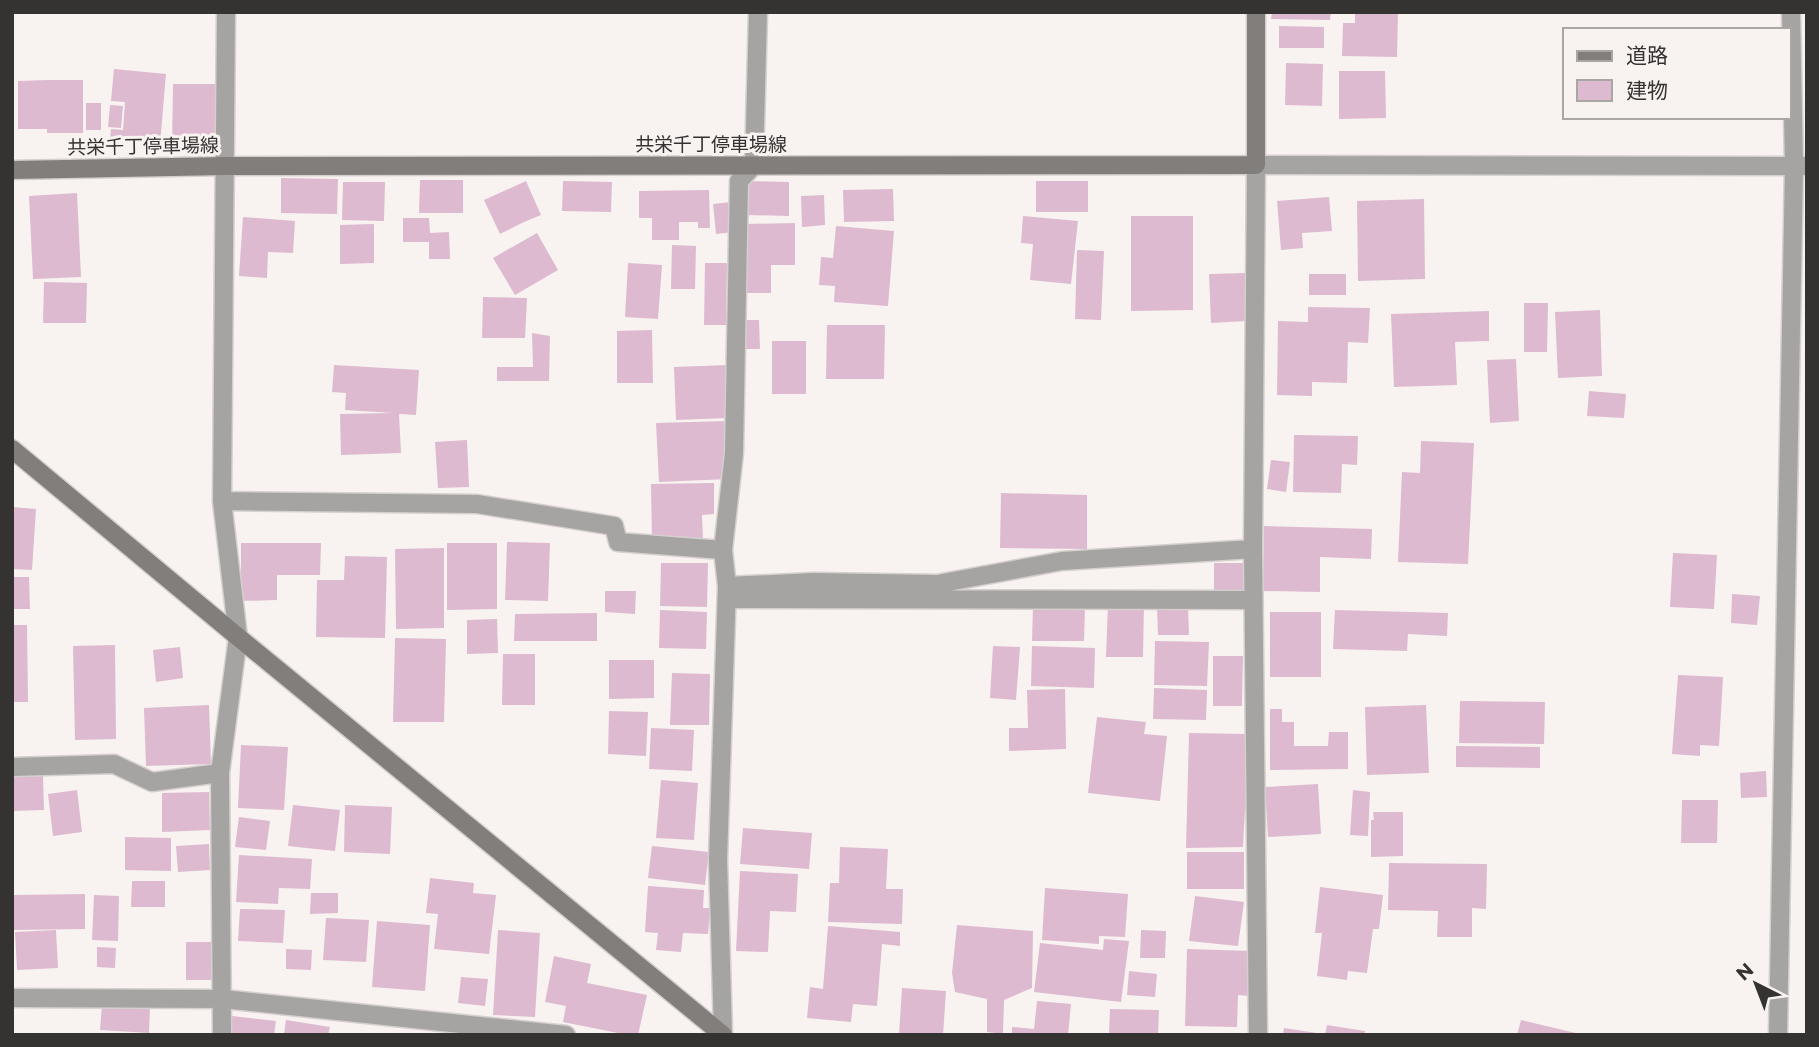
<svg xmlns="http://www.w3.org/2000/svg" width="1819" height="1047" viewBox="0 0 1819 1047" font-family="Montserrat,'Noto Sans JP',sans-serif">
	<style>
		.building { fill: #ddbad0 }
		.lines { fill: none; stroke-linecap: round; stroke-linejoin: round }
		.street-casing { stroke: #d5d0ce; stroke-width: 21 }
		.secondary-casing { stroke: #d5d0ce; stroke-width: 21 }
		.street { stroke: #a6a4a3; stroke-width: 18 }
		.secondary { stroke: #817e7c; stroke-width: 18 }
		.labels { text-anchor: middle; stroke-width: 6; stroke-linejoin: round; paint-order: stroke }
		.street-label { font-size: 19px; fill: #353332; stroke: #f8f3f0 }
	</style>
	<rect width="100%" height="100%" fill="#f8f3f0"/>
	<path class="building" d="M1272,12H1331L1330,20L1271,19Z
		M1355,12H1398L1397,57L1342,56L1343,23H1355Z
		M1279,26L1324,27V48H1279Z
		M1286,63L1323,64L1322,106L1285,105Z
		M114,69L166,74L160,144L110,140L111,129L123,130L125,102L111,101Z
		M1339,71H1385L1386,118L1339,119Z
		M48,80H83V133H47V129H18V81Z
		M173,84H218L217,145H172Z
		M86,103H101V130H86Z
		M110,105L123,106L121,128L108,127Z
		M281,178L338,179L337,214L281,213Z
		M420,180H463V213H419Z
		M526,181L541,215L524,222L500,234L484,200Z
		M563,181L612,182L611,212L562,211Z
		M746,181L789,182V216L746,215Z
		M1036,181H1088V212H1036Z
		M343,182H385L384,221L342,220Z
		M893,189L894,221L844,222L843,190Z
		M709,190L710,228H698V222H679V240H652V218H639V191Z
		M77,193L81,277L33,279L29,196Z
		M824,195L825,225L802,227L801,196Z
		M1329,197L1332,231L1302,233L1303,248L1281,250L1277,201Z
		M1424,199L1425,279L1358,281L1357,201Z
		M731,202L734,232L716,234L713,204Z
		M1023,216L1078,221L1071,284L1030,280L1033,244L1021,243Z
		M1131,216H1193V310L1131,311Z
		M243,217L295,221L293,253L268,252L267,278L239,276Z
		M403,218H429L430,233L449,232L450,259H429V242H403Z
		M795,223V265H771V293H745V224Z
		M374,224V263L340,264V225Z
		M836,226L894,231L888,306L834,302L835,286L819,285L821,257L833,258Z
		M537,233L558,270L515,295L493,258Z
		M672,245L696,246L695,289H671Z
		M1077,250L1104,251L1101,320L1075,319Z
		M628,263L662,265L658,319L625,317Z
		M705,263H727L726,325H704Z
		M1245,273L1246,321L1211,323L1209,274Z
		M1309,274H1346V295H1309Z
		M44,282L87,283L86,323H43Z
		M483,297L527,298L525,338H482Z
		M1524,303H1548L1547,352H1524Z
		M1308,307L1370,308L1368,343L1348,342L1347,383L1312,382V396L1277,395L1278,321L1308,322Z
		M1600,310L1602,376L1558,378L1555,312Z
		M1489,311V341L1455,342L1457,385L1394,387L1391,314Z
		M742,320H759L760,349H743Z
		M827,325H885L884,379H826Z
		M652,330L653,383H617V331Z
		M532,333L550,336L549,381H497V367H533Z
		M772,341H806V394H772Z
		M1516,359L1519,421L1490,423L1487,360Z
		M334,365L419,370L416,415L399,414L401,453L341,455L340,414L393,413L345,410L346,393L332,392Z
		M728,365L729,418L676,420L674,367Z
		M1589,391L1626,394L1624,418L1587,416Z
		M726,421L728,479L659,482L656,423Z
		M1294,435L1358,436L1357,465L1342,464L1341,493L1293,492Z
		M467,440L469,487L438,488L435,442Z
		M1421,441L1474,443L1468,564L1398,562L1402,472L1420,473Z
		M1271,460L1290,462L1286,492L1267,489Z
		M714,483V514L702,515L703,541L652,542L651,484Z
		M1001,493L1087,495V549L1000,548Z
		M12,507L36,509L32,570L12,569Z
		M1264,526L1372,529L1371,559L1320,557V592L1263,591Z
		M507,542L550,543L548,601L505,600Z
		M241,543H321L320,575H277V600L241,601Z
		M447,543H497V609L447,610Z
		M444,548V628L396,629L395,549Z
		M1673,553L1717,555L1714,609L1670,607Z
		M345,556L387,557L385,638L316,637L317,580H344Z
		M661,563H708L707,607L660,606Z
		M1214,563H1247L1246,599H1214Z
		M12,577H29L30,609H12Z
		M605,591H636L635,614L605,612Z
		M1732,594L1760,596L1757,625L1731,623Z
		M1108,604H1144L1143,657H1106Z
		M1188,606L1189,635H1158L1157,607Z
		M1033,607L1085,608L1084,641H1032Z
		M660,610L707,612L706,649L659,648Z
		M1335,610L1448,613L1447,636L1408,634L1407,651L1333,649Z
		M1270,612H1321V677H1270Z
		M597,613V641H514L515,614Z
		M497,619L498,653L467,654V620Z
		M12,625H27L28,702H12Z
		M395,638L446,639L444,722H393Z
		M1155,641L1209,642L1207,686L1154,685Z
		M115,645L116,739L75,740L73,646Z
		M993,646L1020,647L1016,700L990,698Z
		M1032,646L1095,648L1094,688L1031,686Z
		M180,647L183,678L156,682L153,650Z
		M503,654H535V705H502Z
		M1213,656H1243L1242,706H1213Z
		M609,660H654V698L609,699Z
		M672,673L710,674L709,725H670Z
		M1678,675L1723,677L1719,746L1700,745V756L1672,754Z
		M1154,688L1207,690L1206,720L1153,719Z
		M1065,689L1066,749L1009,751V728H1028L1027,690Z
		M1460,701L1545,702L1544,744L1459,743Z
		M209,705L211,764L146,766L144,708Z
		M1426,705L1429,773L1367,775L1365,707Z
		M1270,709H1282V722H1294V746H1328L1329,732H1348V769L1270,770Z
		M609,711L648,712L646,756L608,754Z
		M1097,717L1146,722L1144,734L1167,736L1160,801L1088,793Z
		M651,728L694,730L692,771L649,769Z
		M1189,733L1249,734L1243,847L1186,848Z
		M241,745L288,747L284,810L238,808Z
		M1456,746L1540,747V768L1456,767Z
		M1766,771L1767,797L1741,798L1740,773Z
		M12,776H43L44,810L12,811Z
		M661,780L698,783L694,840L656,838Z
		M1318,784L1321,834L1268,837L1265,787Z
		M77,790L82,832L53,836L48,794Z
		M1353,790L1370,792L1368,836L1350,835Z
		M209,792L210,830L162,832V793Z
		M1682,800H1718L1717,843H1681Z
		M293,805L340,810L335,851L288,846Z
		M345,805L392,807L390,854L344,852Z
		M1373,812H1403V856L1371,857V820H1374Z
		M239,817L270,821L266,850L235,847Z
		M743,828L812,833L809,869L740,864Z
		M125,837L171,838V871L125,870Z
		M209,844L210,870L178,872L176,846Z
		M652,846L709,852L705,885L648,878Z
		M840,847L888,849L886,889H903L902,924L828,922L830,883H839Z
		M1187,852H1244V889H1187Z
		M239,855L312,859L310,889L279,888L278,904L236,902Z
		M1389,863L1487,864L1486,909L1472,908V937H1437L1438,911L1388,910Z
		M740,871L798,874L796,912L770,911L768,952L736,951Z
		M430,878L474,883L473,893L496,895L489,954L434,949L438,914L426,913Z
		M132,881H165V907H131Z
		M648,886L704,890L703,908H710L708,934L683,933L681,952L656,950L658,933L645,932Z
		M1320,887L1383,895L1379,929H1373L1367,973L1348,971L1347,980L1317,976L1322,933H1315Z
		M1045,888L1128,894L1125,937L1099,936V944L1042,940Z
		M311,893H338V913L310,914Z
		M85,894V929L12,930V895Z
		M94,895L119,896L118,941L92,940Z
		M1195,896L1244,902L1238,946L1189,941Z
		M240,909L285,910L283,943L238,941Z
		M326,918L369,920L366,962L323,960Z
		M377,921L430,925L425,991L372,987Z
		M957,925L1033,931L1032,988L1004,1000L1003,1034L987,1032V999L955,992L952,973Z
		M828,926L900,932V946L882,944L877,1006L853,1004L851,1022L807,1018L810,987L823,989Z
		M56,930L58,968L17,970L15,932Z
		M498,930L540,933L535,1017L493,1015Z
		M1141,930L1166,931L1165,958H1140Z
		M1104,939L1129,941L1121,1002L1034,992L1040,943L1103,950Z
		M186,942H214V980H186Z
		M97,947L116,948L115,968L97,967Z
		M286,949L312,950L311,970L286,969Z
		M1187,949L1252,951L1250,996L1238,995L1237,1027L1185,1026Z
		M554,956L591,964L587,983L647,995L638,1035H628L563,1022L566,1006L545,1002Z
		M1129,971L1157,974L1155,997L1127,995Z
		M461,977L488,979L485,1006L458,1003Z
		M902,988L946,991L943,1035H899Z
		M1037,1001L1071,1004L1068,1035H1012V1027L1034,1029Z
		M102,1005L150,1006L149,1033L100,1030Z
		M1110,1009L1159,1010L1158,1035H1109Z
		M232,1016L276,1021L274,1035H231Z
		M286,1020L330,1027L328,1035H284Z
		M1521,1020L1580,1034V1035H1517Z
		M1327,1025L1365,1031L1364,1035H1325Z
		M1284,1028L1317,1033V1035H1283Z"/>
	<g class="lines">
		<g class="street-casing">
			<path id="street" d="M222,501L477,504L614,526L618,542L723,550
				M727,586L723,550L734,453L739,181L754,165L758,12
				M727,599L1253,600
				M12,767L114,764L152,782L220,773
				M12,998L223,999L566,1035
				M723,1034L718,859L727,586L814,582L937,584L1062,561L1253,549
				M222,1035L220,773L238,637L222,501L226,12
				M1258,1035L1253,549L1256,165L1807,166
				M1778,1035L1794,166L1791,12"/>
		</g>
		<g class="secondary-casing">
			<path id="secondary" d="M12,170L225,166L1256,165V12
				M12,449L238,637L723,1035"/>
		</g>
		<use href="#street" class="street"/>
		<use href="#secondary" class="secondary"/>
	</g>
	<g class="labels">
		<g class="street-label">
			<text x="711" y="151">共栄千丁停車場線</text>
			<text transform="translate(143 146) rotate(-1)" y="7">共栄千丁停車場線</text>
		</g>
	</g>
	<rect width="1819" height="1047" fill="none" stroke="#353332" stroke-width="28"/>
	<rect x="1563" y="28" width="228" height="91" fill="#f8f3f0" stroke="#aaa6a4" stroke-width="2"/>
	<rect x="1577" y="51" width="35" height="10" fill="#817e7c" stroke="#aaa6a4" stroke-width="2"/>
	<text x="1626" y="63" font-size="21" fill="#353332">道路</text>
	<rect x="1577" y="80" width="35" height="21" fill="#ddbad0" stroke="#aaa6a4" stroke-width="2"/>
	<text x="1626" y="98" font-size="21" fill="#353332">建物</text>
	<g transform="translate(1756 984) rotate(318)" stroke="#f8f3f0" stroke-width="5" paint-order="stroke">
	<path d="M0-5L12 26L0 18L-12 26Z" fill="#353332"/>
	<text y="-10" font-size="19" font-weight="bold" text-anchor="middle" fill="#353332">N</text>
	</g>
</svg>
